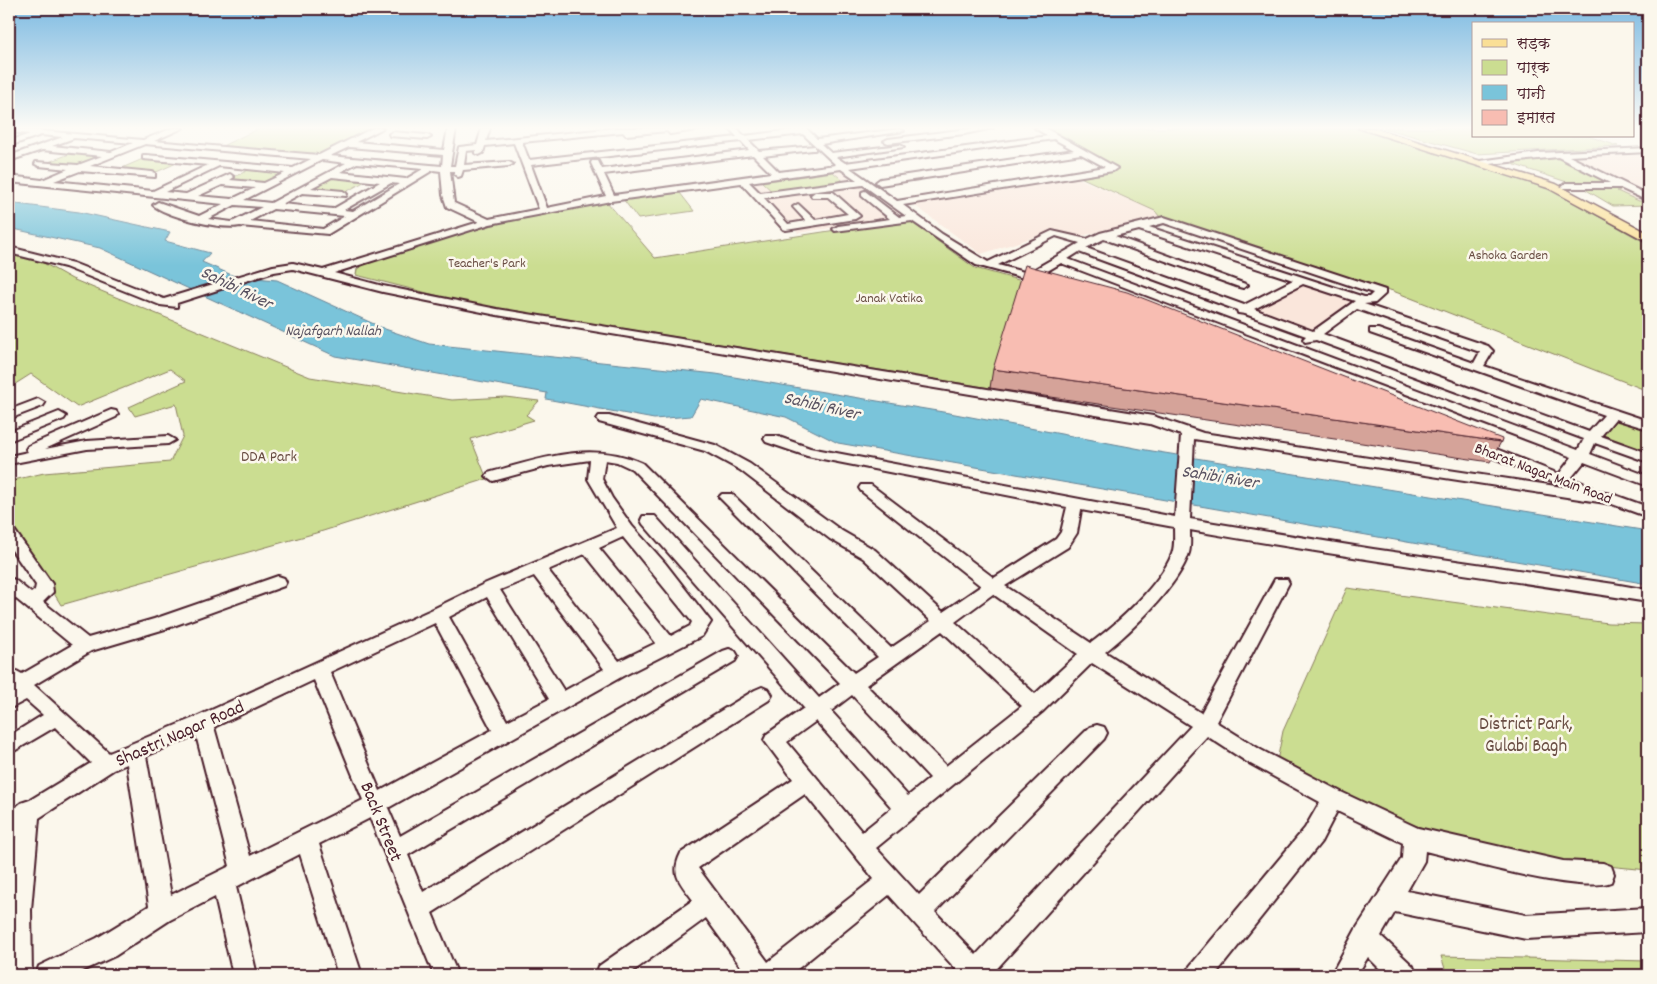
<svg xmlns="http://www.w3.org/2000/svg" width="1657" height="984" viewBox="0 0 1657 984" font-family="Dekko,'Playpen Sans Deva',sans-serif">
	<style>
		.built { fill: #fae6db }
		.green { fill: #cbdd91; stroke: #8a7e5e }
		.water { fill: #7ac4da; stroke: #678294 }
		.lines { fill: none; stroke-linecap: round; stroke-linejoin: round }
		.minor-casing { stroke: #4a1f2b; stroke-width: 4 }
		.major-casing { stroke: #4a1f2b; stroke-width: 3 }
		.minor { fill: #fbf7ec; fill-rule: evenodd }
		.major { fill: #fadf96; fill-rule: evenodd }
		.wall { fill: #d5a399; stroke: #4a1f2b }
		.building { fill: #f8bdb2; stroke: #4a1f2b }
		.labels { text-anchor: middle; stroke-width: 5; stroke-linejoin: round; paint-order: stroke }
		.far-park-label { font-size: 14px; fill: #6a4e44; stroke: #fbf7ec }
		.far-water-label { font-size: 15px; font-style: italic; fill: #585160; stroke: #fbf7ec }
		.park-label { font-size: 16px; fill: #6a4e44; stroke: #fbf7ec }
		.street-label { font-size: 16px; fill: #4a1f2b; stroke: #fbf7ec }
		.water-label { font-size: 18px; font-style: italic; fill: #585160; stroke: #fbf7ec }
		.near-park-label { font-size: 19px; fill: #6a4e44; stroke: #fbf7ec }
		.near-street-label { font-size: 19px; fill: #4a1f2b; stroke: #fbf7ec }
	</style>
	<rect width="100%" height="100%" fill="#fbf7ec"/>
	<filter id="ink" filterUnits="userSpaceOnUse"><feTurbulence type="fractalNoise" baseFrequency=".02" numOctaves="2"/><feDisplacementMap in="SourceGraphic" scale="10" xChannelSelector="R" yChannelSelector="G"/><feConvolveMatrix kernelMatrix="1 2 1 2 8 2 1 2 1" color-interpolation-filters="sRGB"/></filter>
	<g filter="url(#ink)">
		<path class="built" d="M1648,154V205L1613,206L1580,186L1512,164L1534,160Z
			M838,168L903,216L798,233L749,180Z
			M1073,176L1168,216L1072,238L1056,230L981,254L910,202Z
			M1302,281L1356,300L1312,331L1256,310Z"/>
		<path class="green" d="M260,128H374L318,156L220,147Z
			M1042,128H1356L1518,178L1551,190L1648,244V391L1393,291L1160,217L1155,211L1078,176L1119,169Z
			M1384,128H1473V136H1588L1618,146L1477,154Z
			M75,152L110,155L79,167L43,164Z
			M145,158L181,161L152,174L115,171Z
			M1564,158L1609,183L1573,184L1512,164L1534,160Z
			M253,168L290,171L264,185L225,181Z
			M833,172L847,184L775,194L762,182Z
			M329,175L369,179L344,193L304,189Z
			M1620,187L1626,190L1617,191L1639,201H1648V205L1613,206L1583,188Z
			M680,193L694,211L638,219L623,199Z
			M607,202L655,258L907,219L975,268L1022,281L990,388L467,303L356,275L357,269L381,255L501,223Z
			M9,254L38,260L72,279L310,377L452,400L505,397L539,401L526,415L534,420L471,439L487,479L323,531L61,605L9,519V481L44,473L170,462L183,436L176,404L135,416L129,407L186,381L170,369L77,407L31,374L9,388Z
			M1614,416L1648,427V455L1599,437Z
			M1347,588L1608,623L1648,624V870L1546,860L1453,838L1363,808L1277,761L1283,731Z
			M1441,956L1648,961V975H1447Z"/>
		<path class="water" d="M9,203L79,212L170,232L165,241L210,253L202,262L234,276L277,280L385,329L429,344L716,374L955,414L1146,450L1648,531V584L838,443L786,417L701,399L691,416L654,419L546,399L547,393L335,356L100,248L9,228Z"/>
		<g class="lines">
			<g class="minor-casing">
				<path id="minor" d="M9,128L143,140L173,128H183L154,141L319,155L373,128H383L356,142L444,150L448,128H456L450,166H455L459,147L477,145L482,128H490L486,141L616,128H709L670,134L667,131L626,135L623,132L522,142L529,160L737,137L729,128H737L744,136L806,128L817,139L900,129L904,131L821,144L831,153L900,145L904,147L836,157L845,163L1048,136L1035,128H1045L1117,168L1113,171L903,205L942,234L988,262L1052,231L1087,239L1100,233L1164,217L1385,290V294L1375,303L1364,304L1488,346L1493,351L1484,366L1648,421V429L1615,419L1601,436L1648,453V462L1595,443L1590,454L1648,476V486L1584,462L1571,478L1590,486L1592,489L1591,491L1612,494L1648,507V517L1612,504L1194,439L1190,519L1373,549L1614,584L1648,590V602C1495,578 1342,557 1190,530C1190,537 1191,546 1189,553C1179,585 1131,632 1105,652L1201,713L1275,579H1287L1289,583L1216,722L1261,750L1341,792L1418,828L1563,861L1603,863L1611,866L1614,874L1611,882C1579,894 1463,860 1425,851L1424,861L1407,891L1526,915L1648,908V932L1526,939L1395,912L1381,936L1413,966L1416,975H1386L1368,957L1357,975H1331L1356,929L1402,858L1403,843L1337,811L1321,842L1215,975H1187L1190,966L1305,828L1320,802L1247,762L1207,736L991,975H961L889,895L790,975H747L706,918L628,975H596L599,966L693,900C680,882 670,875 681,853L793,779L764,740L767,734L804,708L643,524L641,520L643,516H655L819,698L840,683L632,469L617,462L605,460L602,479L612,498L632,526L665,563L711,622L702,636L623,676L388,808L400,836L723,651L729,649L735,651L738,656L735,661L408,855L423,892L755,690L762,687L769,690L772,695L769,700L432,913L458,975H434L370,818L319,844L362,975H338L300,854L236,887L257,975H233L215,897L170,920L115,956L74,975H36L39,966L97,938L149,906L127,764L113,770L39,818L31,910L32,975H9V896L16,832L9,835V813L21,803L30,800L91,763L55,727L9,754V736L43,715L26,700L9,709V692L13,689L9,685V667L22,674L72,645L9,593V578L15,580L31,593L35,590L36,585L9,546V530L15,531L52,584L53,592L43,602L88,638L154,619L278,576L284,578L286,582L284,586L165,629L91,651L34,685L109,753L196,717L433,609L484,584L617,528L588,479L590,460L548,466L493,481L486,476L488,473C539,459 591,440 642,463L854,673L878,657L722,500L719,497L722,494H732L891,648L931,621L863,558L830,539L740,470L705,451L599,422L597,419L599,416H609L715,445L750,464L842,531L875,550L943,612L981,586L861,491L859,488L861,485H871L994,578L1056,539L1061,532L1067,507L807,456L766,442L764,439L766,436H776L810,448L1175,517L1181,435L1150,424L497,315L383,292L293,269L274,272L177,303V307L160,305L65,267L9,253V247L73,263L164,299L273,266L293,263L323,270L479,222L447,207L443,195L441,171L433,170L328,234L240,226C222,230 167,217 153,205L158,202L199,216L223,204L9,182V176L42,180L68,169L39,166L35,164L36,162L78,165L102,156L42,150L9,161V156L63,137L41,135L9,146V141L30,134L9,132ZM803,134L836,165L779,172L763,156L812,150H815V146L759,151L748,140ZM74,138L133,143L111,152L52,146ZM1054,139L1074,150L880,179L876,182L880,185L1081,154L1105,167L897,201L850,168ZM741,141L749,150L602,169L598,161H592L591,163L606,196L547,208L531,165ZM514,143L539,209L489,219L454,203L450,171H454V174L458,177L461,176L463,170L509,166L513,164L509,162L464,165L466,151L476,150L475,153L479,155L483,153L485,146ZM145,144L311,159L293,168L146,155H143V159L208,165L153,191L54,181L80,171L155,177V173L152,172L90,166ZM349,147L443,155L442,166L330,156ZM753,155L771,173L614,195L604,174ZM322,160L346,163L271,203L244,200ZM357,163L423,169L406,179L340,172ZM219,166L285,173L264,183L230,180L234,177L230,174L186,194L165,192ZM841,169L857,180L760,193L749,182ZM332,177L380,182L333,209L282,204L302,193L346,196L347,194L343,191L311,188ZM391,183L399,184L353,211L344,210ZM741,183L783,229L786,230L855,219L860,216L833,192H815L811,195L812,197H828L848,214L815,220L798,204L793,207L806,221L788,224L764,198L863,185L906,216L899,217L865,191L862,192V196L890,219L838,226L833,229L835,231L912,221L976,265L1042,283L1047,280L1039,276L1061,263L1572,457L1559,474L1481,443H1471L1469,446L1471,449L1569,488L1203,433L1153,416L497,309L383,286L334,273L490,224L611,201ZM222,185L255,188L232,199L198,196ZM235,205L262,207L232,222L208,219ZM273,209L345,216L323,229L250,221ZM1164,223L1373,293L1369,297H1364L1149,227ZM1139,230L1293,280L1244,305L1086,248L1104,239L1239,287L1243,288L1248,285L1115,236ZM1056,236L1080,243L1028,273L998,265ZM1079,252L1237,310L1238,313L1245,314L1306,336L1303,339L1305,342L1316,340L1584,439L1578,450L1068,259ZM1303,284L1355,301L1313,331L1254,309ZM1357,309L1480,352L1474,363L1378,329H1370V333L1604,415L1589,432L1323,334ZM1081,510L1174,527C1174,535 1175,546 1172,554C1160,585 1117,624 1091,643L1005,586L1068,547L1077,533ZM623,537L692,622L690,626L671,636L599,548ZM585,554L656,643L619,661L548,570ZM534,576L604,669L564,691L500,590ZM993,594L1078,654L1035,694L955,622ZM487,597L549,699L507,721L449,617ZM435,623L492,730L380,791L330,672ZM942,631L1022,706L946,766L866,685ZM1092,663L1191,726L976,955L935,912L1104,739L1107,733L1104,727L1097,725L1090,727L919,895L876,848L1042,712ZM314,680L363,800L250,856L214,727ZM852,695L930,778L908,796L831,711ZM816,721L892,808L862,832L787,742ZM196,735L230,866L171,895L146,756ZM805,794L874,879L768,962L698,868Z
					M975,128H993L964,134L888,143L884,141L888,139Z
					M393,132L427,135L431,137L427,139L390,136L389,134Z
					M1648,148V152L1569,156L1648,195V201L1620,188H1563L1562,186L1566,183H1610L1558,157L1480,165L1476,163L1480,161L1538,153Z
					M38,399L45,403L43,406L9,419V410Z
					M111,410L116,411L118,414L116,417L45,449L87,441L168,436L175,440L168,444L87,449L9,464V456L28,452L26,449L28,446Z
					M59,412L66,416L64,419L9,441V432Z"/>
			</g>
			<g class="major-casing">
				<path id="major" d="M1358,128H1373L1556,184L1648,233V242L1548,188Z"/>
			</g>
			<use href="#minor" class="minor"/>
			<use href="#major" class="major"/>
		</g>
		<path class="wall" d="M993,369L1501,442L1490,462L990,388Z"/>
		<path class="building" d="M1025,265L1127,292L1502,439L1501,442L993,369Z"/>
	</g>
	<linearGradient id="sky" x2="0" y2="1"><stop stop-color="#7cbae2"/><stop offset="0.48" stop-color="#fdfbf6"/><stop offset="1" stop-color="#fdfbf6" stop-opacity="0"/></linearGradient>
	<rect width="1657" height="266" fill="url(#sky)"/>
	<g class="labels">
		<g class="far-park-label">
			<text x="1508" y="259">Ashoka Garden</text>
			<text x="487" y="267">Teacher's Park</text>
			<text x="889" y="302">Janak Vatika</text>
		</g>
		<g class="far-water-label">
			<text x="333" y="335">Najafgarh Nallah</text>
		</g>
		<g class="park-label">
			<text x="269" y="461">DDA Park</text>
		</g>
		<g class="street-label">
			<text transform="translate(1544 472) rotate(21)" y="6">Bharat Nagar Main Road</text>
		</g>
		<g class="water-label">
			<text transform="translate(237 287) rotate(26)" y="6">Sahibi River</text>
			<text transform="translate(822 405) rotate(13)" y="6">Sahibi River</text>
			<text transform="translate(1220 476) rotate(9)" y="6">Sahibi River</text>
		</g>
		<g class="near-park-label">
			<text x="1526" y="729">District Park,<tspan x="1526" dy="22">Gulabi Bagh</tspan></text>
		</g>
		<g class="near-street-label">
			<text transform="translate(179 732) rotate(-24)" y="7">Shastri Nagar Road</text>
			<text transform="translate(383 821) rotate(68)" y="7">Back Street</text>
		</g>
	</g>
	<rect width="1657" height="984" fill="none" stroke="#fbf7ec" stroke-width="30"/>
	<rect x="15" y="15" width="1627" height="954" fill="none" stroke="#4a1f2b" stroke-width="2" filter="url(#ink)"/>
	<rect x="1472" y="22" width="162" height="115" fill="#fbf7ec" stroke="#b4a19f"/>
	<rect x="1482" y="39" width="25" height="8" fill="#fadf96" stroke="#b4a19f"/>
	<text x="1517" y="48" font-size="15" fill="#4a1f2b">सड़क</text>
	<rect x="1482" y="60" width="25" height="15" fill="#cbdd91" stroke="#b4a19f"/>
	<text x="1517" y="72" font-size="15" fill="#4a1f2b">पार्क</text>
	<rect x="1482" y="85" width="25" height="15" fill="#7ac4da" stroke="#b4a19f"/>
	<text x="1517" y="98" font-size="15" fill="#4a1f2b">पानी</text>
	<rect x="1482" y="110" width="25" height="15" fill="#f8bdb2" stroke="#b4a19f"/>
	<text x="1517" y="122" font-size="15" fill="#4a1f2b">इमारत</text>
</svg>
